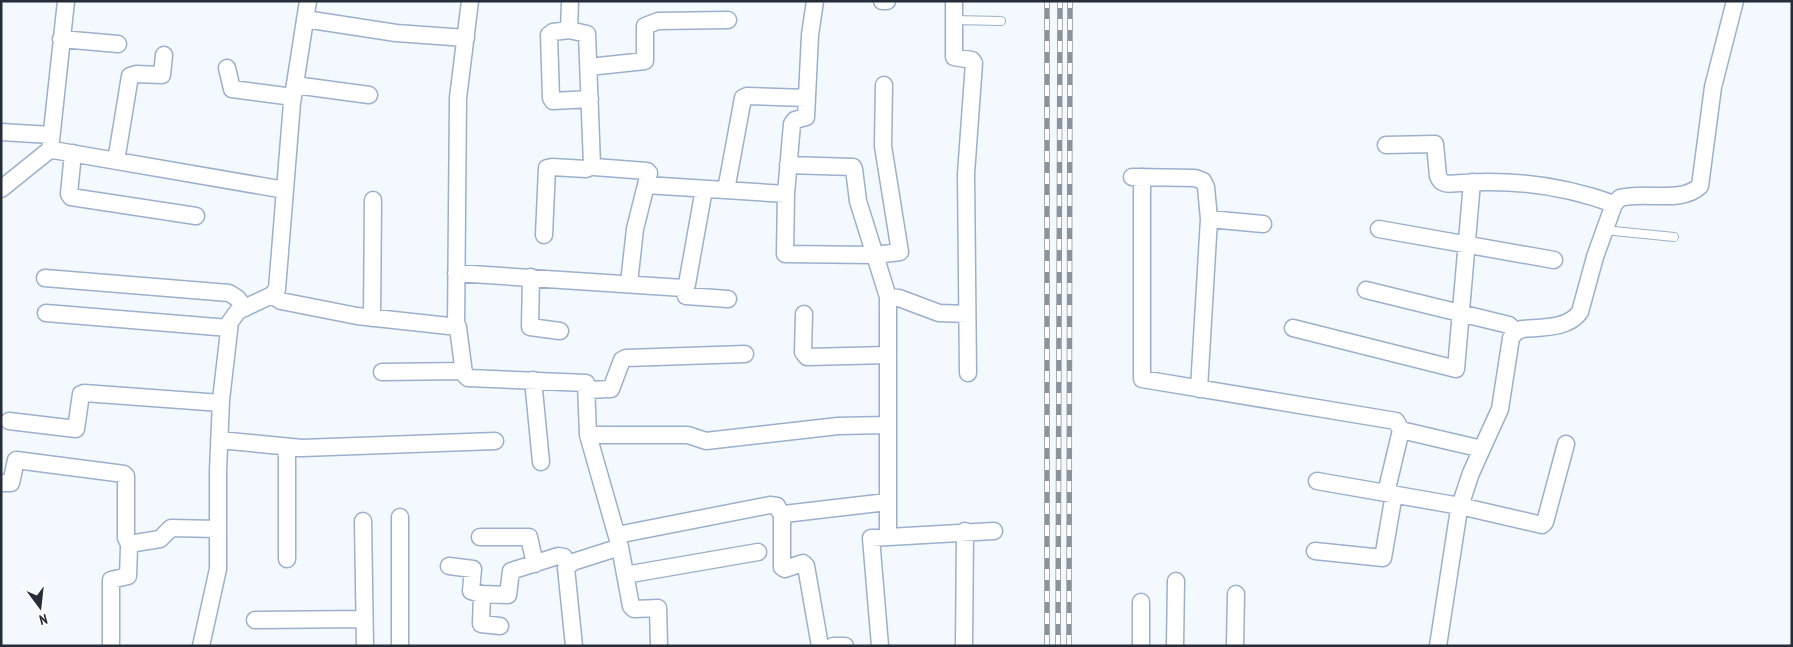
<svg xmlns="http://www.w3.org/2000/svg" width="1793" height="647" viewBox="0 0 1793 647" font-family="'PT Sans Narrow',sans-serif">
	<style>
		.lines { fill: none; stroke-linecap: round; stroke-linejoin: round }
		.service-casing { stroke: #9bb0cc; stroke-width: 10 }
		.minor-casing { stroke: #9bb0cc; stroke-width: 19 }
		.service { stroke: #fff; stroke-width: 8 }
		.minor { stroke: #fff; stroke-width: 16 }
		.rail-casing { stroke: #8c939b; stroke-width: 5.5 }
		.rail { stroke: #fff; stroke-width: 4; stroke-dasharray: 11; stroke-linecap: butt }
	</style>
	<rect width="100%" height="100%" fill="#f4f9ff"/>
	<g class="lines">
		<g class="service-casing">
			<path id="service" d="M954,20L1001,21
				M1604,230L1674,237"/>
		</g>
		<g class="minor-casing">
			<path id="minor" d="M570,1L569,30L587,34L592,165L594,167L647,171L649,173L635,229L629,283
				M815,1L810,35L806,117L795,120L792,124L786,194L785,254L875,255L900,252L883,146L884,85
				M882,1H887
				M954,1V57L972,60L974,63L966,174L968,373
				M305,19L396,33L466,38
				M569,30L553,32L549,35L551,98L553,101L590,99
				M61,39L118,44
				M589,67L645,61V26L658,21L728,20
				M227,68L232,89L293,97
				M295,85L369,95
				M1,132L51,135
				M1386,145L1435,144L1438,176C1442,187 1452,183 1461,183C1513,179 1565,186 1614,204
				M50,150L66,1
				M73,153L69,194L71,197L196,216
				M116,161L130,76L136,74L162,75L164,55
				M788,165L853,167L854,169L858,201L888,297V536
				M1132,177L1195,178L1203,181L1206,187L1209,219L1199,389
				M1142,177V379L1396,421L1401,430L1386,493
				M646,185L786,194
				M1,189L47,152L53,150L285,190
				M726,190L743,98L747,96L807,98
				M1209,219L1263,224
				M1379,229L1554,260
				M544,235L547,168L552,167L586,169L593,166
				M456,273L683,288L687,284L704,189
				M531,277L530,327L560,331
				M45,278L229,293L237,298L245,308
				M683,288L686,296L728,299
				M1366,290L1509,325L1516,332
				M272,295L281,301L357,316L458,327L464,374L468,378L586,383L588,435L620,547L631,606L634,609L658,608L659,646
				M888,297L899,298L939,313L967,314
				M46,313L229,328
				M804,314L803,352L807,357L888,355
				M372,318L373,200
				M456,327L458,98L470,1
				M1293,328L1456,369L1472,182
				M382,372L464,371
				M533,380L541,462
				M587,390L611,389L622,360L626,358L745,354
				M9,421L76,429L81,394L84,393L221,403
				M1401,430L1482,449
				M588,435H688L706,441L838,426L887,425
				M219,440L302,448L495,441
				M287,448V559
				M1317,481L1460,506L1542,525L1545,522L1566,444
				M1,483H11L16,460L124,474L126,476V538L130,546
				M782,514V567L785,569L803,563L806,566L820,646
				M363,521L365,646
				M617,535L770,505L777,506L780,512L784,514L887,502
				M480,537H529L535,564
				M1315,551L1383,558L1394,494
				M449,566L473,569L471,591L482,594
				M625,575L758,552
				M1141,602V646
				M255,620L364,619
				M500,626L481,624L482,594L508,595L511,571L558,556L564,557L568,565
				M111,646V580L128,576L129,547L135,543L160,539L171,528L218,529
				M201,646L218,569V471L221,400L230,322L238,311L272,295L277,289L292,103L308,1
				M400,646V517
				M574,646L566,568L573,562L620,547
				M833,646H845
				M880,646L871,538L994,531
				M964,646L965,531
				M1175,646L1176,581
				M1235,646L1236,594
				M1438,646L1459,509L1471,473L1500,409L1511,338L1516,332L1522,329C1542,327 1568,329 1580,312L1595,257L1614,204L1620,198C1645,191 1681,204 1700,186L1713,87L1735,1"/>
		</g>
		<use href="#service" class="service"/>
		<use href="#minor" class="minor"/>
		<g class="rail-casing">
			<path id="rail" d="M1047,646V1
				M1058,646L1060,1
				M1069,646L1070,1"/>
		</g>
		<use href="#rail" class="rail"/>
	</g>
	<rect width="1793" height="647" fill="none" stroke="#242d38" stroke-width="5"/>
	<g transform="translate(40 607) rotate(165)" stroke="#ffffff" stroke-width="4" paint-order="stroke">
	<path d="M0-4L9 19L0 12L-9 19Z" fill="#242d38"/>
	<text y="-8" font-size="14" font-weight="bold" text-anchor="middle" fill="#242d38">N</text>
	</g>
</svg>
